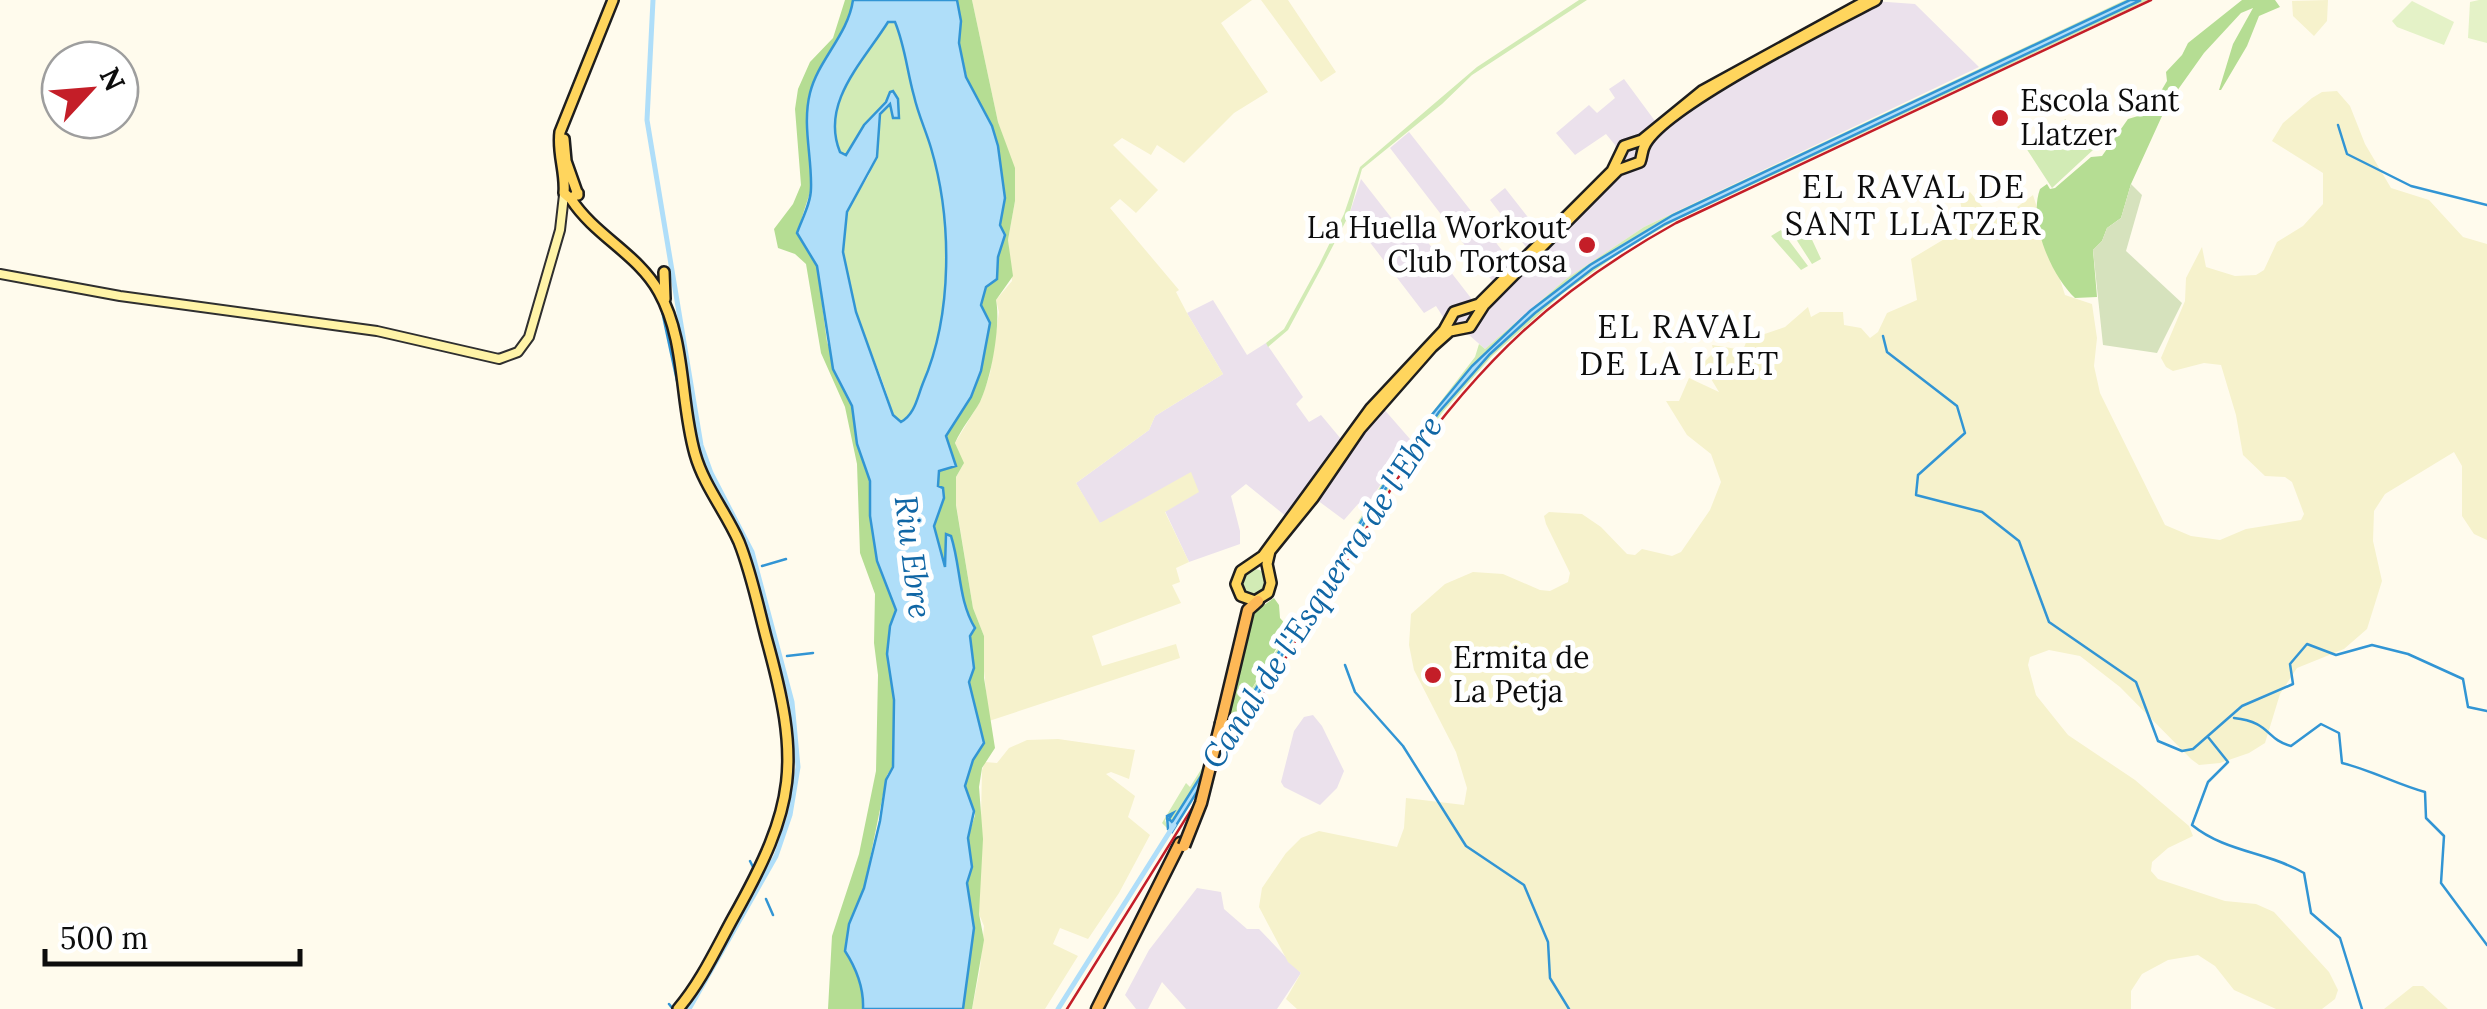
<svg xmlns="http://www.w3.org/2000/svg" width="2487" height="1009" viewBox="0 0 2487 1009" font-family="Lora,serif">
	<style>
		.industrial { fill: #ebe1ec }
		.farmland { fill: #f6f2cc }
		.green { fill: #d2ebb5 }
		.forest { fill: #b5dd93 }
		.cemetery { fill: #d6e2bd }
		.pitch { fill: #e4f2c7 }
		.water { fill: #afdef9; stroke: #3295d4; stroke-width: 2.5; fill-rule: evenodd }
		.lines { fill: none; stroke-linecap: round; stroke-linejoin: round }
		.stream { stroke: #3295d4; stroke-width: 2.5 }
		.canal { stroke: #afdef9; stroke-width: 5 }
		.secondary-casing { stroke: #2f2f2f; stroke-width: 12 }
		.primary-casing { stroke: #1e1e1e; stroke-width: 14 }
		.trunk-casing { stroke: #1e1e1e; stroke-width: 15 }
		.secondary { stroke: #fff4a8; stroke-width: 8 }
		.primary { stroke: #ffd55d; stroke-width: 9 }
		.trunk { stroke: #fdb856; stroke-width: 10 }
		.rail { stroke: #c41e28; stroke-width: 2.5 }
		.trunk-bridge-casing { stroke: #1e1e1e; stroke-width: 15; stroke-linecap: butt }
		.trunk-bridge { stroke: #fdb856; stroke-width: 10 }
		.poi-dot { fill: #c41e28; stroke: #fff; stroke-width: 4 }
		.labels { text-anchor: middle; stroke-width: 10; stroke-linejoin: round; paint-order: stroke }
		.poi-label { font-size: 30px; fill: #0d0d0d; stroke: #fff; text-anchor: start }
		.neighbourhood-label { font-size: 32px; letter-spacing: 2.5px; fill: #0d0d0d; stroke: #fff }
		.water-label { font-size: 32px; font-style: italic; fill: #1066a5; stroke: #fff }
	</style>
	<rect width="100%" height="100%" fill="#fffbed"/>
	<path class="industrial" d="M1859,0L1915,4L1979,67L1644,227L1566,279L1485,349L1469,335L1454,334L1436,306L1424,313L1349,215L1361,179L1411,243L1423,236L1474,302L1493,282L1390,148L1409,132L1512,263L1526,247L1490,200L1505,188L1542,235L1617,159L1615,145L1606,134L1575,155L1556,133L1589,105L1597,113L1615,98L1609,89L1624,79L1655,121L1703,85Z
		M1213,300L1247,355L1266,343L1303,397L1296,404L1309,422L1321,415L1341,439L1354,446L1382,407L1410,439L1366,507L1358,504L1344,520L1309,494L1287,517L1246,484L1231,496L1240,531V544L1189,562L1165,511L1099,523L1076,483L1149,430L1155,416L1223,374L1187,313Z
		M1313,715L1322,726L1344,771L1337,788L1320,805L1284,787L1281,782L1294,731L1304,717Z
		M1197,888L1221,892L1224,909L1247,929H1259L1301,973L1277,1009H1186L1162,982L1148,1009H1136L1125,995L1149,950Z"/>
	<path class="farmland" d="M972,0H1252L1221,23L1268,92L1234,113L1184,163L1157,145L1151,155L1122,138L1113,145L1158,190L1136,213L1120,199L1110,208L1179,290L1176,292L1187,313L1223,374L1155,416L1149,430L1076,483L1100,523L1191,472L1199,492L1165,512L1189,562L1176,568L1180,582L1172,585L1181,603L1092,636L1102,666L1176,644L1180,658L989,721L982,651L984,636L973,608L955,498L956,477L963,465L955,443L981,400L990,374L999,312L996,300L1012,281L1008,240L1015,201V172L998,122Z
		M1261,0H1288L1336,72L1321,82Z
		M2328,0L2327,21L2314,36L2293,16L2292,1Z
		M2337,91L2350,106L2365,144L2391,188L2429,200L2463,237L2487,244V540L2474,534L2462,516V466L2454,452L2385,494L2374,511L2373,541L2382,581L2367,629L2344,649L2297,668L2280,694L2265,743L2249,753L2220,763L2199,765L2191,759L2120,687L2080,656L2049,650L2030,657L2028,665L2036,695L2068,735L2135,780L2189,826L2193,836L2168,848L2152,862L2151,871L2158,879L2225,901L2256,904L2274,912L2329,972L2338,990L2335,999L2322,1009H2276L2234,990L2215,966L2198,955L2168,960L2142,974L2131,991V1009H1297L1286,999L1301,973L1288,962L1259,907L1262,888L1286,853L1301,838L1319,831L1397,847L1404,828L1406,798L1464,805L1467,788L1456,752L1414,670L1409,645L1411,614L1445,584L1473,572L1503,574L1540,590L1550,591L1568,582L1570,573L1546,524L1544,516L1549,512L1582,514L1601,527L1627,554L1635,555L1642,549L1672,556L1681,552L1710,510L1721,482L1711,454L1687,435L1666,401H1679L1689,378L1719,392L1702,364L1714,352L1712,345L1743,350L1747,340L1785,327L1808,307L1811,317L1820,312H1843L1844,325L1861,328L1870,338L1878,332L1887,313L1917,300L1911,259L1946,238L1964,223L1960,200L1970,192L1991,217L2009,213L2033,195L2065,295L2092,304L2097,338L2094,366L2100,393L2165,525L2191,536L2220,540L2246,529L2301,520L2304,514L2292,482L2285,477L2265,476L2243,455L2236,415L2221,365L2204,363L2173,371L2166,367L2161,358L2185,301L2186,278L2202,247L2206,267L2235,276L2256,275L2264,270L2277,242L2303,226L2323,204V173L2272,141L2283,123L2312,98L2322,92Z
		M1058,739L1135,750L1129,779L1111,772L1106,774L1135,796L1128,817L1150,835L1119,893L1088,939L1060,928L1053,944L1078,956L1045,1009H972L980,969L984,926L979,914L982,770L985,762L997,763L1009,748L1027,740Z
		M2413,986H2423L2448,1009H2384Z"/>
	<path class="green" d="M1579,0H1587L1472,75L1442,104L1362,169L1349,215L1322,267L1288,330L1268,347L1266,343L1284,329L1319,265L1344,214L1360,167L1477,67Z
		M2125,0H2130L1673,215L1590,265L1530,311L1472,366L1416,434L1172,822L1169,819L1173,815L1165,820L1168,829L1162,823L1186,783L1190,787L1404,449L1475,357L1479,344L1485,349L1566,279L1644,227Z
		M2141,0H2148L1673,222L1625,249L1562,294L1492,356L1442,413L1381,500L1172,832L1384,491L1439,412L1490,354L1535,313L1592,269L1665,224Z
		M888,22H895C905,46 907,71 914,96C918,114 926,130 931,148C952,219 953,314 923,383C917,397 915,414 901,422L893,415C879,354 828,280 846,215C850,200 862,188 869,175C878,155 875,135 880,114L891,104L894,118L899,117L898,99C872,106 861,135 846,155L840,153C821,102 863,63 888,22Z
		M2065,119L2093,150L2052,188L2026,148L2042,137L2059,133Z
		M1801,216L1821,259L1812,264L1787,225Z
		M1781,230L1808,266L1801,270L1771,236Z
		M1240 583a14 14 0 1 1 28 0a14 14 0 1 1-28 0Z"/>
	<path class="forest" d="M845,0H853L851,12L830,56L813,81L809,156L811,189L797,233L817,266L827,342L852,406L857,444L870,481V516L877,561L896,610L890,626L887,654L894,700L893,766L887,775L864,888L849,924L845,945L863,992V1009H828L832,936L859,854L876,771L878,675L874,643L875,594L860,553L857,464L845,407L821,353L806,264L795,254L778,248L774,229L793,204L801,185L795,109L798,89L810,62L833,38Z
		M957,0H972L998,122L1015,168V201L1008,240L1013,276L996,300C1001,325 991,379 980,402C972,416 961,429 955,443L964,463L956,477V505L973,608L984,636V678L995,748L982,768L979,787L983,839L979,914L984,940L972,1009H963L974,928L967,883L972,867L968,838L975,815L965,786L973,760L984,743L969,682L974,668L970,636L974,626C956,600 961,566 951,536L946,534L945,568L934,526L944,498L943,489L938,486L939,471L956,466L946,436L961,413L981,371L990,323L981,305L986,287L997,279L998,256L1005,235L1000,225L1005,198L998,146L992,126L968,81L959,43L961,21Z
		M2242,0H2275L2280,7L2259,16L2247,46L2221,90H2219L2233,44L2253,8L2241,13L2204,53L2167,105L2131,184L2121,218L2107,228L2102,241L2093,250L2097,297L2075,298C2051,275 2028,222 2040,189L2047,184L2050,189L2055,188L2091,157L2102,156L2128,119L2148,113L2167,81L2166,72L2182,55L2188,43Z
		M1274,598L1279,605L1280,618L1289,628L1224,734L1251,614Z"/>
	<path class="cemetery" d="M2131,184L2142,195L2126,251L2182,303L2157,353L2103,345L2093,250L2102,241L2107,228L2121,218Z"/>
	<path class="pitch" d="M2479,0H2487V43L2468,38L2470,2Z
		M2412,1L2454,22L2444,45L2397,27L2392,21Z"/>
	<path class="water" d="M853,0H957L961,21L959,43L966,77L992,126L998,146L1005,198L1000,225L1005,235L998,257L997,279L986,287L981,305L990,323L981,371L971,397L946,436L956,466L939,471L938,486L943,488L944,498L934,526L945,567L946,534L951,536C961,567 958,600 975,628L970,636L974,668L969,682L984,743L973,760L965,786L974,811L968,838L972,867L967,883L974,928L963,1009H863C864,987 856,968 845,951L849,924L864,888L880,821L886,780L893,767L894,700L887,654L890,626L896,610L877,561L870,516V481L857,444L852,406L833,369L817,266L797,233C802,219 811,203 811,188C812,156 802,125 810,93C818,60 848,35 853,0ZM888,22H895C905,46 907,71 914,96C918,114 926,131 931,148C952,219 953,314 923,383C917,398 915,414 901,422L893,415L856,312L843,252L847,212L877,157L880,114L890,104L893,118H899L898,99L893,91L890,92L886,102L864,125L846,155L840,152C820,103 863,62 888,22Z
		M2130,0H2141L1665,224L1592,269L1535,313L1490,354L1439,412L1384,491L1172,832L1168,829L1167,816L1173,813L1169,819L1172,822L1416,434L1472,366L1530,311L1590,265L1673,215Z"/>
	<g class="lines">
		<path class="stream" d="M572,88L587,52
			M2338,125L2347,154L2411,186L2487,205
			M662,311L677,381
			M1883,336L1887,352L1957,406L1965,433L1918,475L1916,495L1982,512L2019,541L2049,622L2136,682L2158,741L2182,751L2193,749L2242,706L2293,684L2290,664L2307,644L2336,655L2372,645L2408,654L2463,679L2468,707L2487,711
			M678,385L682,408
			M687,438L695,468
			M696,471L704,488
			M721,516L732,538
			M762,566L786,559
			M744,569L747,584
			M787,656L813,653
			M1345,665L1355,692L1403,746L1466,846L1524,885L1548,942L1550,978L1569,1009
			M2234,718C2271,722 2265,739 2291,746L2321,724L2339,733L2342,763C2371,770 2396,784 2425,792L2426,818L2444,836L2441,883L2487,945
			M2208,737L2228,762L2208,782L2192,825C2225,852 2268,852 2304,873L2311,913L2340,938L2362,1009
			M750,861L753,867
			M766,899L773,915
			M690,986L704,961
			M669,1004L673,1009"/>
		<path class="canal" d="M653,0L647,120L701,445L711,473L752,552L792,702L798,767L790,815L776,856L689,1009
			M1058,1009L1174,825"/>
		<g class="secondary-casing">
			<path id="secondary" d="M0,274L120,296L377,331L499,359L518,352L529,337L560,230L564,195"/>
		</g>
		<g class="primary-casing">
			<path id="primary" d="M1868,0L1702,91L1642,140L1624,146L1612,171L1479,304L1454,312L1444,330L1371,408L1263,556L1241,571L1236,584L1241,596L1255,601L1268,593L1271,583L1267,564L1270,551L1313,498L1360,429L1432,347L1450,331L1470,327L1484,305L1618,170L1640,162C1642,157 1642,151 1644,147C1660,108 1832,23 1876,0
				M564,139L566,161L578,195
				M578,193L571,199L564,193C566,173 557,153 560,132L613,0
				M571,199C595,236 638,254 659,292C686,340 680,402 695,454C704,486 726,512 739,542C751,572 758,606 766,637C801,763 797,804 733,918C716,949 701,982 678,1009
				M664,272L665,299"/>
		</g>
		<g class="trunk-casing">
			<path id="trunk" d="M1221,723L1248,610L1258,601
				M1097,1009L1180,843"/>
		</g>
		<use href="#secondary" class="secondary"/>
		<use href="#primary" class="primary"/>
		<use href="#trunk" class="trunk"/>
		<path class="rail" d="M1067,1009L1401,473C1482,360 1554,291 1676,223L2151,0"/>
		<g class="trunk-bridge-casing">
			<path id="trunk-bridge" d="M1184,846L1201,803L1221,723"/>
		</g>
		<use href="#trunk-bridge" class="trunk-bridge"/>
	</g>
	<g class="poi-dot">
		<circle cx="2000" cy="118" r="10"/>
		<circle cx="1587" cy="245" r="10"/>
		<circle cx="1433" cy="675" r="10"/>
	</g>
	<g class="labels">
		<g class="poi-label">
			<text x="2020" y="111">Escola Sant<tspan x="2020" dy="34">Llatzer</tspan></text>
			<text x="1567" y="238" text-anchor="end">La Huella Workout<tspan x="1567" dy="34">Club Tortosa</tspan></text>
			<text x="1453" y="668">Ermita de<tspan x="1453" dy="34">La Petja</tspan></text>
		</g>
		<g class="neighbourhood-label">
			<text x="1914" y="198">EL RAVAL DE<tspan x="1914" dy="37">SANT LLÀTZER</tspan></text>
			<text x="1680" y="338">EL RAVAL<tspan x="1680" dy="37">DE LA LLET</tspan></text>
		</g>
		<g class="water-label">
			<text transform="translate(913 557) rotate(83)" y="11">Riu Ebre</text>
			<text transform="translate(1322 592) rotate(-57)" y="11">Canal de l'Esquerra de l'Ebre</text>
		</g>
	</g>
	<g transform="translate(90 90) rotate(64)"><circle r="48" fill="#ffffff" stroke="#9e9e9e" stroke-width="2.5"/>
	<path d="M0-8L18 38L0 25L-18 38Z" fill="#c41e28"/>
	<text y="-15" font-size="28" font-weight="bold" text-anchor="middle" fill="#0d0d0d">N</text>
	</g>
	<path d="M45 949v15h255v-15" fill="none" stroke="#0d0d0d" stroke-width="5"/>
	<text x="60" y="949" font-size="30" fill="#0d0d0d" stroke="#ffffff" stroke-width="8" paint-order="stroke">500 m</text>
</svg>
